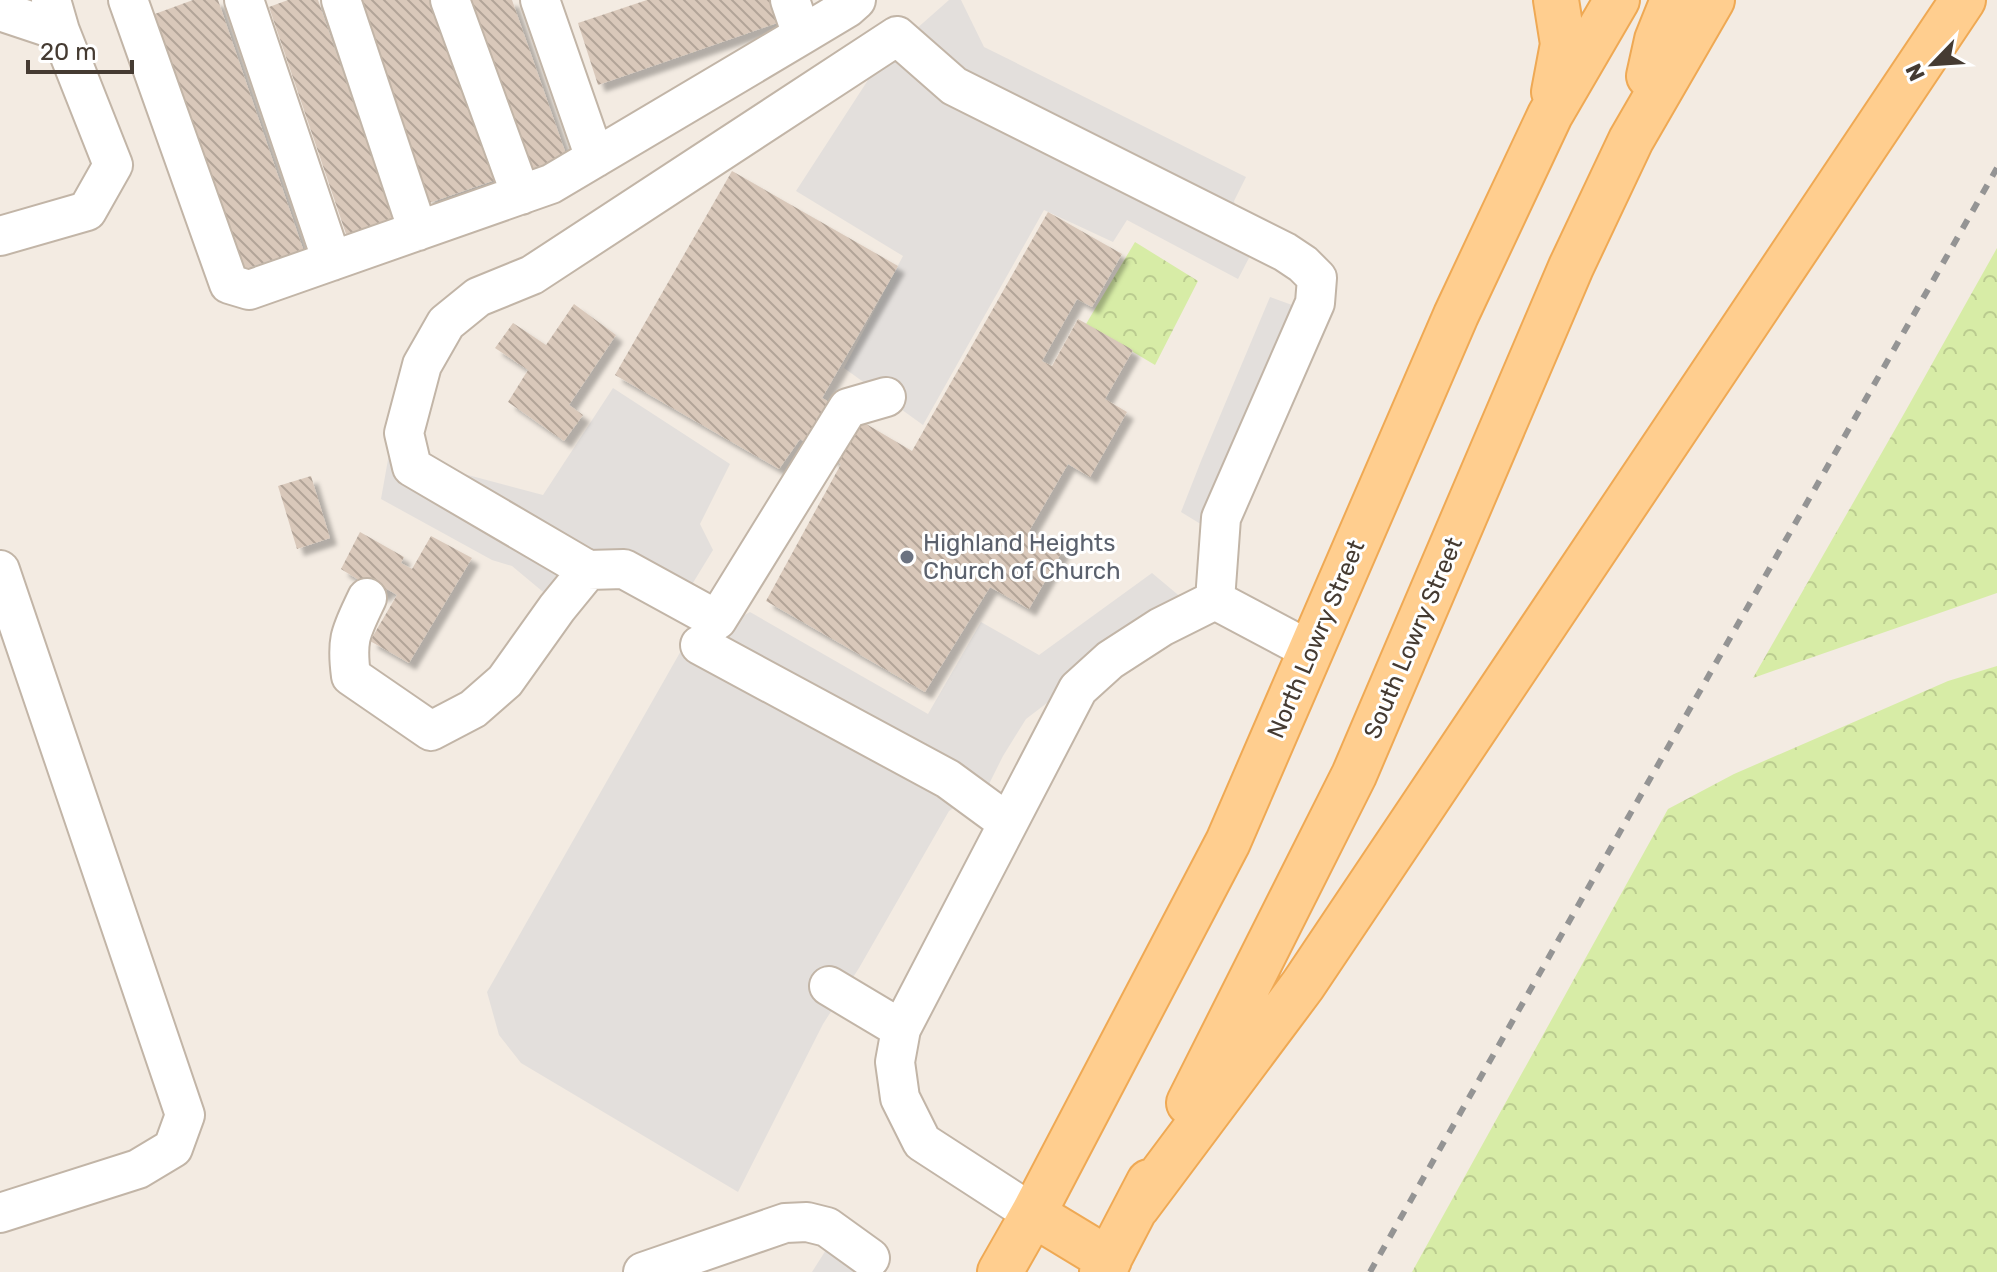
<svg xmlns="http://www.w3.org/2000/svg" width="1997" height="1272" viewBox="0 0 1997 1272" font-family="Rubik,sans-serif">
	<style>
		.forest { fill: url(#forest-crowns) }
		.parking { fill: #e3dfdc }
		.building { fill: url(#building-back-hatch); filter: url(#shadow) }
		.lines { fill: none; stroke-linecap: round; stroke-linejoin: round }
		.minor-casing { stroke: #c2b5a7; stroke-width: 42 }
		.major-casing { stroke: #efa954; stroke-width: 48 }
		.minor { stroke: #fff; stroke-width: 38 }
		.major { stroke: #ffce8f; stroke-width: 44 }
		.rail { stroke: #949494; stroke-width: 6; stroke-dasharray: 10 10; stroke-linecap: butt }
		.worship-dot { fill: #6b7280; stroke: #fff; stroke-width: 3 }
		.labels { text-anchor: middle; stroke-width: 6; stroke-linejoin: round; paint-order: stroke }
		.worship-label { font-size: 24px; fill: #5b616d; stroke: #fff; text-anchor: start }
		.street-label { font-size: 24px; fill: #453b32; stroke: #fff }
	</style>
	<defs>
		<pattern id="forest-crowns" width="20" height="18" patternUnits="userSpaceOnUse" patternTransform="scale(2)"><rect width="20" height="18" fill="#d7eca6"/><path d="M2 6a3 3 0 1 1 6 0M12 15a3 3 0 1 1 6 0" fill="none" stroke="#bacb8f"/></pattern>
		<pattern id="building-back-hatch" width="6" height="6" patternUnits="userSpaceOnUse" patternTransform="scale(2)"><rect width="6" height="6" fill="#d9c8ba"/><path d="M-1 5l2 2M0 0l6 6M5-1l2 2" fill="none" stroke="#b2a498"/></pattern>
		<filter id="shadow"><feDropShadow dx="7" dy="7" stdDeviation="2" flood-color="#0004"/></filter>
	</defs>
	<rect width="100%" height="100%" fill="#f3ebe2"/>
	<path class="forest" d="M1135,242L1198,281L1155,365L1086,324Z
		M1997,248V593L1753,678L1905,412Z
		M1997,666V1272H1412L1668,809L1734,774L1948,681Z"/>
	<path class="parking" d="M949,0H961L984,47L1246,177L1234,201L1251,254L1238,279L1127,220L1113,242L1044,210L923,425L844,368L903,256L796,191L881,60Z
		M1270,297L1303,309L1212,531L1181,512L1201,461Z
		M613,388L730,464L700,524L713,550L688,591L639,562L548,596L512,566L492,560L381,499L389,454L543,495Z
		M1152,573L1183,599L1026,719L1003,756L989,784L949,811L859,968L823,1024L738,1192L521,1063L499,1035L487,992L682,649L750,612L928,714L981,622L1039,655Z
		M831,1242L876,1272H812Z"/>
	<path class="building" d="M193,0H218L303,249L242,270L152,15Z
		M288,0H318L393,218L346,234L269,7Z
		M358,0H435L498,179L429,203Z
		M467,0H512L567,157L527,170Z
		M647,0H773L780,22L598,85L578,23Z
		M732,171L898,266L822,398L912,451L1048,212L1122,254L1092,307L1077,299L1042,361L1052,366L1078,319L1133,350L1105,399L1127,412L1090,477L1068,464L1029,531L1063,550L1029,609L990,587L925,692L766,601L841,464L800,439L779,469L615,375Z
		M574,304L616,335L569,405L583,415L564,441L508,402L528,370L495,348L513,323L546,345Z
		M311,476L330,538L297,549L278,486Z
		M360,532L404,557L401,563L412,569L431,536L472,558L409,663L370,641L397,595L387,589L383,595L341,569Z"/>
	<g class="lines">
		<g class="minor-casing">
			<path id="minor" d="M128,0L229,284L249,290L551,184L802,35L847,8L856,0
				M244,0L332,261
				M341,0L418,231
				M450,0L521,195
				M540,0L595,158
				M790,0L802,35
				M0,11L60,31
				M0,236L87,211L113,165L60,31L51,0
				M886,397L848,408L717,620L624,569L588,570L412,467L404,433L422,365L446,323L478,297L532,275L897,36L954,86L1285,252L1303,264L1317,278L1315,303L1221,518L1215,600
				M0,570L185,1115L173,1148L138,1169L0,1213
				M367,598C351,632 346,638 351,676L431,731L473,709L505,681L557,608L588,570
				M1215,600L1311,651
				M700,645L948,779L1008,823
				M829,986L901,1029
				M1033,1214L922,1142L900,1098L895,1062L901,1029L1078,689L1110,660L1161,627L1215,600
				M643,1272L785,1223L807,1222L827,1227L870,1258"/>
		</g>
		<g class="major-casing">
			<path id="major" d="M1649,76L1657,40L1673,0
				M1554,92L1563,44L1556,0
				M1189,1103L1354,775L1571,267L1631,140L1712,0
				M1137,1207L1303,985L1963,0
				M1033,1214L1109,1260
				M1000,1272L1033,1214L1228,842L1456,315L1550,115L1617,0
				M1102,1272L1149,1182"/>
		</g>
		<use href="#minor" class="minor"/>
		<use href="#major" class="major"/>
		<path class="rail" d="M1370,1272L1997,168"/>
	</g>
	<circle class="worship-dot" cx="907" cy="557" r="8"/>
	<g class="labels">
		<g class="worship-label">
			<text x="923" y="551">Highland Heights<tspan x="923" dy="28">Church of Church</tspan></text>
		</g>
		<g class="street-label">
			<text transform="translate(1413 638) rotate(-67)" y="8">South Lowry Street</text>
			<text transform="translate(1316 639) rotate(-67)" y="8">North Lowry Street</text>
		</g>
	</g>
	<g transform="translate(1933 64) rotate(245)" stroke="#ffffff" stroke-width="6" paint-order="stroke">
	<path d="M0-6L14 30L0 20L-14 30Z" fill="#453b32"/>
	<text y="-12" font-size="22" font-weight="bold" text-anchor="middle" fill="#453b32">N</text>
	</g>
	<path d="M28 60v12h104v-12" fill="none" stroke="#453b32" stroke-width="4"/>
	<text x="40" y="60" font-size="24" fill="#453b32" stroke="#ffffff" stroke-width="6" paint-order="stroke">20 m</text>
</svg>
